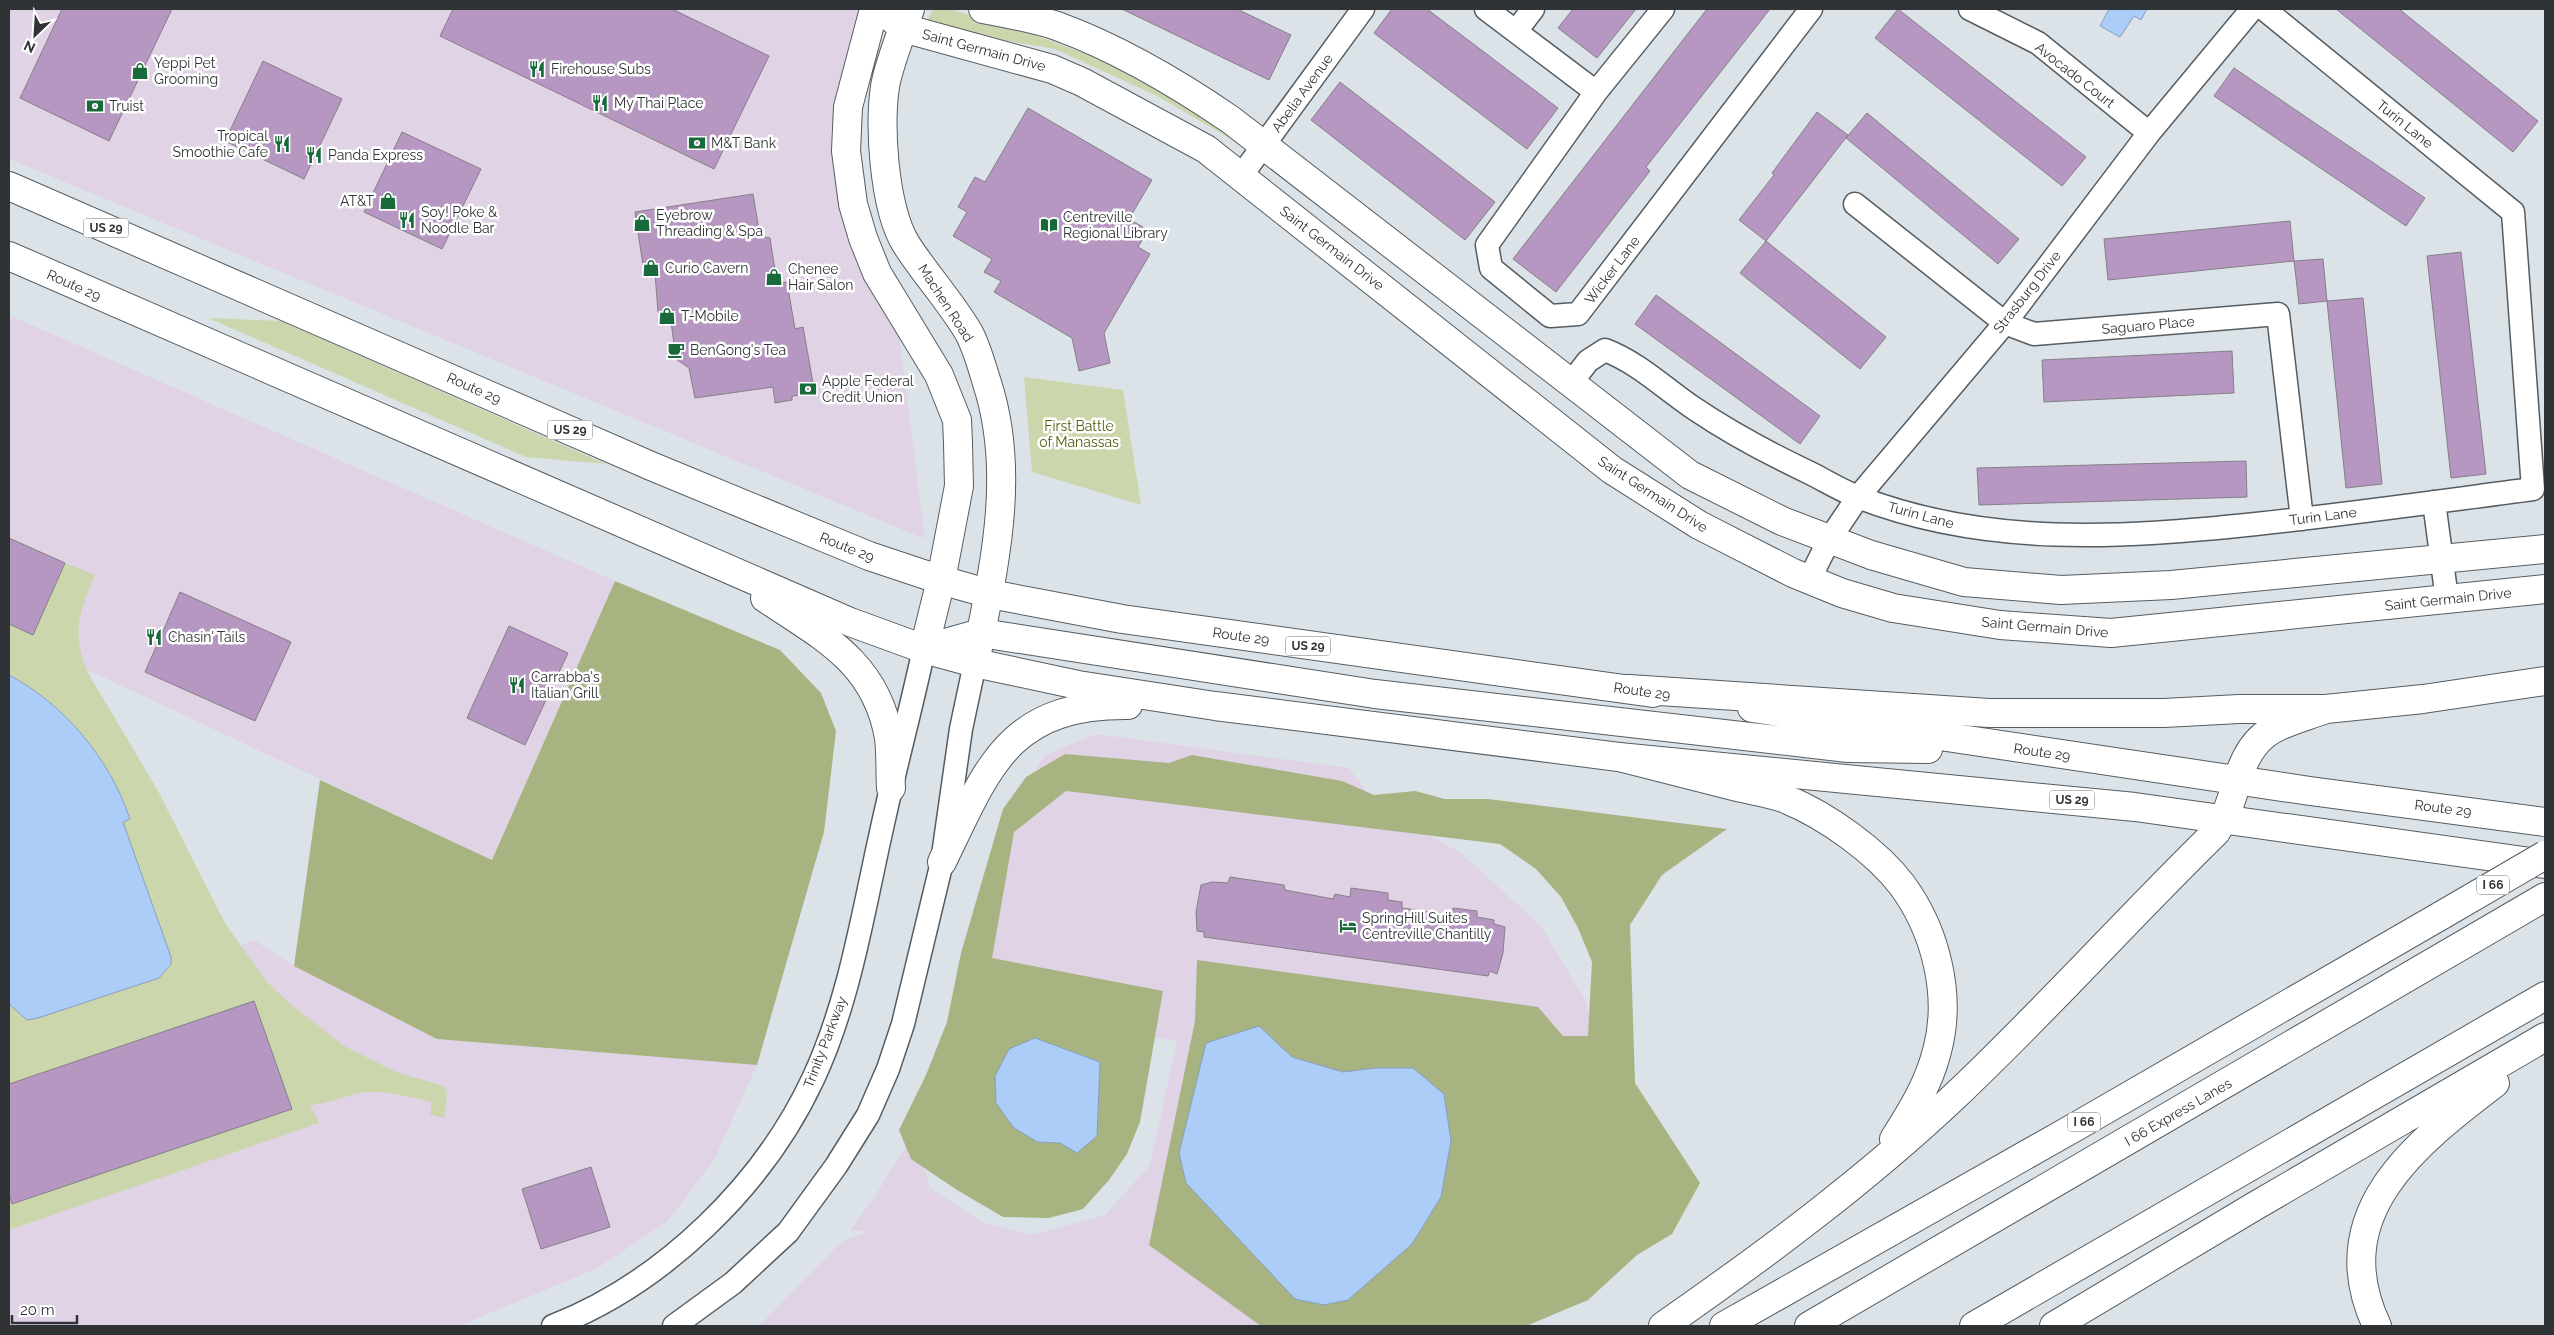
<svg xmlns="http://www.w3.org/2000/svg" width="2554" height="1335" viewBox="0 0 2554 1335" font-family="Raleway,sans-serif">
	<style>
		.commercial { fill: #e0d3e6 }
		.green { fill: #cbd6ac }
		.forest { fill: #a7b381; fill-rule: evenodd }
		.water { fill: #abcdf8; stroke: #869fbe }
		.building { fill: #b697c2; stroke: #857f86 }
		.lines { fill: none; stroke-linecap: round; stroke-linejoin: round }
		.street-casing { stroke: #565d62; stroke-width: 25 }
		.secondary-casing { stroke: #565d62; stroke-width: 30 }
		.primary-casing { stroke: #565d62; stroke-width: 30 }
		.highway-casing { stroke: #565d62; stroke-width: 30 }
		.street { stroke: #fff; stroke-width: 22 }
		.secondary { stroke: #fff; stroke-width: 28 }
		.primary { stroke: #fff; stroke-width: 28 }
		.highway { stroke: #fff; stroke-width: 28 }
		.highway-bridge-casing { stroke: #565d62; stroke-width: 30; stroke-linecap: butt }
		.highway-bridge { stroke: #fff; stroke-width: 28 }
		.labels { text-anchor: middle; stroke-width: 5; stroke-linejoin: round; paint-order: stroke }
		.shield { fill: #fff; stroke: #6e7072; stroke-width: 1 }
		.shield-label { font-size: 12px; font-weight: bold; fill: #303335 }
		.street-label { font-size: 14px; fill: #303335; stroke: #fff }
		.poi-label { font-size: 14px; fill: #303335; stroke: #fff; text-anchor: start }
		.park-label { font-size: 14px; fill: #525f0e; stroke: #fff }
	</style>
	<rect width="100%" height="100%" fill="#dbe3e9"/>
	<path class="commercial" d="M9,9H875L851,186L895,303L925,539L9,159Z
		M9,315L615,581L492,860L9,633Z
		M1096,734L1349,768L1378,807L1461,853L1541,926L1586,1002L1599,1066L1178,1188L1148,1236L1273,1326H759L841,1242L869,1231H850L877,1193L905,1147L920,1154L930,1188L984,1223L1032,1235L1105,1215L1150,1165L1177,1041L955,1010L999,824L1045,755Z
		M254,940L294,966L437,1039L757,1065L714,1160L668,1221L598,1268L459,1326H9V1009L159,978Z"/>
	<path class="green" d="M933,9H949L1019,29L1104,61L1157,86L1232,136L1231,139L1157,96L1055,49L947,31L931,24L928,19Z
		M208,318L281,321L606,464L526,457Z
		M1024,377L1123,390L1141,505L1032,472Z
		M65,563L95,575C79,613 71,633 88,673L157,789L226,925L267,982L288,1002L344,1046L396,1072L444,1086L447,1093L444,1118L430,1114L432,1102C409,1097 382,1089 359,1093C342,1097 327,1104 310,1105L319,1123L9,1230V1194L12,1204L292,1109L254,1001L9,1084V1004L13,1007L171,957L123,822L130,818C110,759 64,704 9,675V624L32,635Z"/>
	<path class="forest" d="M615,581L780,650L821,693L836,731L824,832L757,1065L437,1039L294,966L320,780L492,860Z
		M1065,754L1169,763L1192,755L1342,781L1374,795L1415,791L1445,799H1488L1727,829L1662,875L1630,925L1635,1083L1700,1183L1672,1234L1637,1255L1588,1300L1526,1326H1261L1149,1245L1195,1021L1197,960L1538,1007L1563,1036H1588L1592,962L1578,928L1561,897L1536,869L1500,844L1066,791L1014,832L992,958L1163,991L1140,1122L1127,1154L1109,1180L1083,1209L1049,1218L1003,1217L957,1190L911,1159L899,1130L926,1075L947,1022L961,953L1003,809L1026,777ZM1259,1026L1292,1057L1343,1072L1376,1068L1295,1298ZM1035,1038L1100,1062L1060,1143L1037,1142Z"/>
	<path class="water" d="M2109,9H2147L2141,20L2134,16L2120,37L2100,26Z
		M9,675C64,704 110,759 130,819L123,822L171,957V964L159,978L38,1018L27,1020L9,1004Z
		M1259,1026L1292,1057L1343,1072L1376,1068H1413L1444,1094L1451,1141L1441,1197L1412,1244L1348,1300L1324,1305L1295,1299L1186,1183L1179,1153L1206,1043Z
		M1035,1038L1100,1062L1097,1136L1077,1153L1060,1143L1037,1142L1013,1127L996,1103L995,1076L1009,1049Z"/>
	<path class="building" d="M62,9H172L109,141L20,98Z
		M453,9H672L769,56L714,169L440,36Z
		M1122,9H1237L1291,35L1269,80Z
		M1392,9H1427L1558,108L1527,149L1374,33Z
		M1573,9H1636L1597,58L1558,28Z
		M1707,9H1770L1646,167L1650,171L1556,292L1513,259Z
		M1898,9L2086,157L2062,186L1875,38Z
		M2336,9H2399L2538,121L2513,152Z
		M263,61L342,99L304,179L225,141Z
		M2234,68L2425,198L2406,226L2214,96Z
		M1340,82L1495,202L1465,240L1311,120Z
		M1028,108L1152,180L1129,219L1148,230L1138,247L1150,254L1104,333L1110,363L1079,371L1072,338L994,292L1001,281L984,272L992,259L953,236L967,212L958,207L975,177L985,182Z
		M1817,112L1848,135L1766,241L1739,220L1774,175L1772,173Z
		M1867,113L2019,239L1998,264L1846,138Z
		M402,132L481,169L442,249L364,212Z
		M753,194L760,236L770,238L777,283L787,282L795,329L803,327L815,394L792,396V400L775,403L773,387L695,398L689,368L676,359L671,322L658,312L655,273L643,265L635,212Z
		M2290,221L2294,261L2108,280L2104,239Z
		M1766,241L1886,337L1860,369L1740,273Z
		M2461,252L2486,474L2451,478L2427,256Z
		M2323,259L2327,301L2299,304L2294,261Z
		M1656,295L1820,416L1800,444L1635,324Z
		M2363,298L2382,484L2346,488L2327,301Z
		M2232,351L2234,393L2044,402L2042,360Z
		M2246,461L2247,497L1979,505L1977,468Z
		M9,538L65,563L33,635L9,624Z
		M180,592L291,642L255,721L145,672Z
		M509,626L568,653L525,745L467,718Z
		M1230,877L1284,885L1285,890L1333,899L1335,894L1350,897L1351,888L1388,893V900L1402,902V908L1452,915L1453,908L1477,911V917L1494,920V924L1505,927L1503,953L1497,974L1490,971L1488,976L1204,937V932L1197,931L1196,912L1201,885L1212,882L1228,883Z
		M254,1001L292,1109L12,1204L9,1194V1084Z
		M591,1167L610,1227L541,1249L522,1189Z"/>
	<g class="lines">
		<g class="street-casing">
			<path id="street" d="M1486,9L1596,92
				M1663,9L1596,92L1487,245L1491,268L1550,316L1578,314L1811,9
				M1970,9L2038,43L2149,133
				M1516,31L1533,9
				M1241,176L1363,9
				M1855,204L2005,323L2034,334L2278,314L2302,519
				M1571,383L1588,361L1605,350C1639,363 1665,389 1695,409C1732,434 1770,454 1810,473C1826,481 1842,491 1858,497C1986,547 2123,538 2256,524C2349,514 2441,501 2533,489L2513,212L2264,9
				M2434,502L2447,599
				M1809,580L1829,540L1858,497L2005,323L2149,133L2252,9
				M553,1326C663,1283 763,1186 813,1079C850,1000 863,912 882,828C895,768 911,709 924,649
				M674,1326L733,1283L788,1232L836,1166L868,1115L888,1069L903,1024L942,862L961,729L975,663"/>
		</g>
		<g class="secondary-casing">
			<path id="secondary" d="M874,9L848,107L846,151L853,204L863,238L877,273L939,375L957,420L958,443L959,486L941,580L924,649
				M881,9L903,28L1052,69L1082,82L1206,149L1612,470L1699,525L1793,573L1842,593L1893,608L2000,625L2111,633L2545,589
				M910,9C902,31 893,54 887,77C877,116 884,210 906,244C925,274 951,302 969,333C977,348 982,367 987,383C1017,475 993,571 975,663
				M983,9C1008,14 1034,18 1057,26C1120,49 1177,83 1231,120L1690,475L1782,521L1871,555L1964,582L2061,590L2171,585L2545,549"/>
		</g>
		<g class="primary-casing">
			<path id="primary" d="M9,186L651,466L869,556L941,580L990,594L1122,619L1653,693
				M9,256L850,622L924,649L975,663L1078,685L1215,706L1619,757L2135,807L2545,864
				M765,598C823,637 876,662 889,738C891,754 890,772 891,788
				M924,649L981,633L1375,694L1848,748L1928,749
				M1752,708L2310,791L2545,822
				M942,862C988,767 1008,704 1128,705"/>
		</g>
		<g class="highway-casing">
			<path id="highway" d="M1629,689L1989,713H2164L2239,709H2326L2423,699L2545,681
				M1619,757C1658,767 1697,777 1737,787C1753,791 1773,793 1788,800C1827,816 1877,852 1902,885C1936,931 1952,996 1937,1051C1929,1083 1912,1111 1894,1139
				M1663,1326C1765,1255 1866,1180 1956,1095C2046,1010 2128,918 2216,832C2227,816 2231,800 2237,782C2253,727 2277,727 2326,709
				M1724,1326L2077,1126L2442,915
				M1809,1326L2545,897
				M1974,1326L2545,996
				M2054,1326L2255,1206L2545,1037
				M2377,1326C2324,1214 2415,1144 2495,1083"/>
		</g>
		<use href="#street" class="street"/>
		<use href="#secondary" class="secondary"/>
		<use href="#primary" class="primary"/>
		<use href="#highway" class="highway"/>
		<g class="highway-bridge-casing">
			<path id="highway-bridge" d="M2442,915L2545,855"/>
		</g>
		<use href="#highway-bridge" class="highway-bridge"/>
	</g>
	<defs>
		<g id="restaurant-bare" transform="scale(1.35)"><path d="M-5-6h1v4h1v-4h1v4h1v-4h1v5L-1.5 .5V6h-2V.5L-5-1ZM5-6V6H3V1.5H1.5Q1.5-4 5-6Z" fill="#186a3b" stroke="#fff" stroke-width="2.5" paint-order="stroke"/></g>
		<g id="shop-bare" transform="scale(1.35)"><path d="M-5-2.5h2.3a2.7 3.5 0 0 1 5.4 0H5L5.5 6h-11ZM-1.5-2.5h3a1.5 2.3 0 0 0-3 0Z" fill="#186a3b" stroke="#fff" stroke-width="2.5" paint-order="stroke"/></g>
		<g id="bank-bare" transform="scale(1.35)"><path d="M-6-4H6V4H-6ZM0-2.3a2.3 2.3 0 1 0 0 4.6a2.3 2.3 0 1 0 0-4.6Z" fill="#186a3b" stroke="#fff" stroke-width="2.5" paint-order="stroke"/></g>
		<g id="library-bare" transform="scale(1.35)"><path d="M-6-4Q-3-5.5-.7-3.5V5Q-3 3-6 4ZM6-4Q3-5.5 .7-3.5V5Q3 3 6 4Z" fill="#186a3b" stroke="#fff" stroke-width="2.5" paint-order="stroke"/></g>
		<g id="cafe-bare" transform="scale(1.35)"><path d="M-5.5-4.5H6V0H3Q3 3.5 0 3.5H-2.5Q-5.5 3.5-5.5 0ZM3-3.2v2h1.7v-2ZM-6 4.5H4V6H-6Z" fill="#186a3b" stroke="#fff" stroke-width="2.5" paint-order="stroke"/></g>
		<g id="hotel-bare" transform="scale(1.35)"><path d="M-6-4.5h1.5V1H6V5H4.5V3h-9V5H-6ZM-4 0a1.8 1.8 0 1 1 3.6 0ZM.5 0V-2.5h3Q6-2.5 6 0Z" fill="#186a3b" stroke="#fff" stroke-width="2.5" paint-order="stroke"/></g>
	</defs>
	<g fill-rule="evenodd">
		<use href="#restaurant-bare" x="537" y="69"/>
		<use href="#shop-bare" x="140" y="71"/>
		<use href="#restaurant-bare" x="600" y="103"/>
		<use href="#bank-bare" x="95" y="106"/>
		<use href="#bank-bare" x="697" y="143"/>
		<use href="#restaurant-bare" x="282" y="144"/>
		<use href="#restaurant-bare" x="314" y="155"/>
		<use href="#shop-bare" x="388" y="201"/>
		<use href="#restaurant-bare" x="407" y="220"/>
		<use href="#shop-bare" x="642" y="223"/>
		<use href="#library-bare" x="1049" y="225"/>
		<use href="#shop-bare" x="651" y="268"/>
		<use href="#shop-bare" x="774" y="277"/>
		<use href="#shop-bare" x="667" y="316"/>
		<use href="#cafe-bare" x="676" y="350"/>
		<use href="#bank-bare" x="808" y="389"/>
		<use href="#restaurant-bare" x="154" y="637"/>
		<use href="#restaurant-bare" x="517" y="685"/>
		<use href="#hotel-bare" x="1348" y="926"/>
	</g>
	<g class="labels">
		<g class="shield">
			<rect x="83.5" y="218.5" width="45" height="19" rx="4"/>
			<rect x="547.5" y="420.5" width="45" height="19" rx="4"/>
			<rect x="1285.5" y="636.5" width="45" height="19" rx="4"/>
			<rect x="2049.5" y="790.5" width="45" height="19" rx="4"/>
			<rect x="2477" y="875.5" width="32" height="19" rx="4"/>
			<rect x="2068" y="1112.5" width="32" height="19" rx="4"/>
		</g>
		<g class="shield-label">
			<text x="106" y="232">US 29</text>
			<text x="570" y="434">US 29</text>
			<text x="1308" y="650">US 29</text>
			<text x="2072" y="804">US 29</text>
			<text x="2493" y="889">I 66</text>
			<text x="2084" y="1126">I 66</text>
		</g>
		<g class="street-label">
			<text transform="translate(984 50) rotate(15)" y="5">Saint Germain Drive</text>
			<text transform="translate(2075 75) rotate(38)" y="5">Avocado Court</text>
			<text transform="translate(1302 93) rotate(-54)" y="5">Abelia Avenue</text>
			<text transform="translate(2405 124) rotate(39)" y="5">Turin Lane</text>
			<text transform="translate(1332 248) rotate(38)" y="5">Saint Germain Drive</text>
			<text transform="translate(1612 270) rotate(-53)" y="5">Wicker Lane</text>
			<text transform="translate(74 285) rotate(24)" y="5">Route 29</text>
			<text transform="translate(2027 292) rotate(-52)" y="5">Strasburg Drive</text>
			<text transform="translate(946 303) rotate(57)" y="5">Machen Road</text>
			<text transform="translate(2148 325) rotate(-5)" y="5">Saguaro Place</text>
			<text transform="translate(474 388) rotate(24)" y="5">Route 29</text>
			<text transform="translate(1653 494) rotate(33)" y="5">Saint Germain Drive</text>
			<text transform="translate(1921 515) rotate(15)" y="5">Turin Lane</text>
			<text transform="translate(2323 516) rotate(-7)" y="5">Turin Lane</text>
			<text transform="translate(847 547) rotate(22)" y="5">Route 29</text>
			<text transform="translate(2448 599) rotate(-6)" y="5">Saint Germain Drive</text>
			<text transform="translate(2045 627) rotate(5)" y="5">Saint Germain Drive</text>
			<text transform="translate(1241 636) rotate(8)" y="5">Route 29</text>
			<text transform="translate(1642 691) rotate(8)" y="5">Route 29</text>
			<text transform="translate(2042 752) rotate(8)" y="5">Route 29</text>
			<text transform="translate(2443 808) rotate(7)" y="5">Route 29</text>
			<text transform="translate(825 1042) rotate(-69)" y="5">Trinity Parkway</text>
			<text transform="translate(2178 1112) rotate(-30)" y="5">I 66 Express Lanes</text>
		</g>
		<g class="poi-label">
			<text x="154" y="68">Yeppi Pet<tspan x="154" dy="16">Grooming</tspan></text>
			<text x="551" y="74">Firehouse Subs</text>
			<text x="614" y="108">My Thai Place</text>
			<text x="109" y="111">Truist</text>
			<text x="268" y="141" text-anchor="end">Tropical<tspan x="268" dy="16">Smoothie Cafe</tspan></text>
			<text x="711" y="148">M&amp;T Bank</text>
			<text x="328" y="160">Panda Express</text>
			<text x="374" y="206" text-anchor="end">AT&amp;T</text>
			<text x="421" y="217">Soy! Poke &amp;<tspan x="421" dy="16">Noodle Bar</tspan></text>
			<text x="656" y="220">Eyebrow<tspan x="656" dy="16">Threading &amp; Spa</tspan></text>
			<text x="1063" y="222">Centreville<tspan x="1063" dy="16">Regional Library</tspan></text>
			<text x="665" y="273">Curio Cavern</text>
			<text x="788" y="274">Chenee<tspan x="788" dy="16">Hair Salon</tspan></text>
			<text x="681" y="321">T-Mobile</text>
			<text x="690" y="355">BenGong's Tea</text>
			<text x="822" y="386">Apple Federal<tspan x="822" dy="16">Credit Union</tspan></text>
			<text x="168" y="642">Chasin' Tails</text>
			<text x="531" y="682">Carrabba's<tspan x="531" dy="16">Italian Grill</tspan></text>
			<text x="1362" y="923">SpringHill Suites<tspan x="1362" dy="16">Centreville Chantilly</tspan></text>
		</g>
		<g class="park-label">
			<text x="1079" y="431">First Battle<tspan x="1079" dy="16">of Manassas</tspan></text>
		</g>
	</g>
	<rect width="2554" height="1335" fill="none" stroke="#303335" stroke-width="20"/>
	<g transform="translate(35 35) rotate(205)" stroke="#ffffff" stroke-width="4" paint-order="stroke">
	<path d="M0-4L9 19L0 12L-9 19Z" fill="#303335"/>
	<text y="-8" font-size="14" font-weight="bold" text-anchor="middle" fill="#303335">N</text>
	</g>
	<path d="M12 1315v8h65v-8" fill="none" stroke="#303335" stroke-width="2.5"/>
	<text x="20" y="1315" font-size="15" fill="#303335" stroke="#ffffff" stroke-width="4" paint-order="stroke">20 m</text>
</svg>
